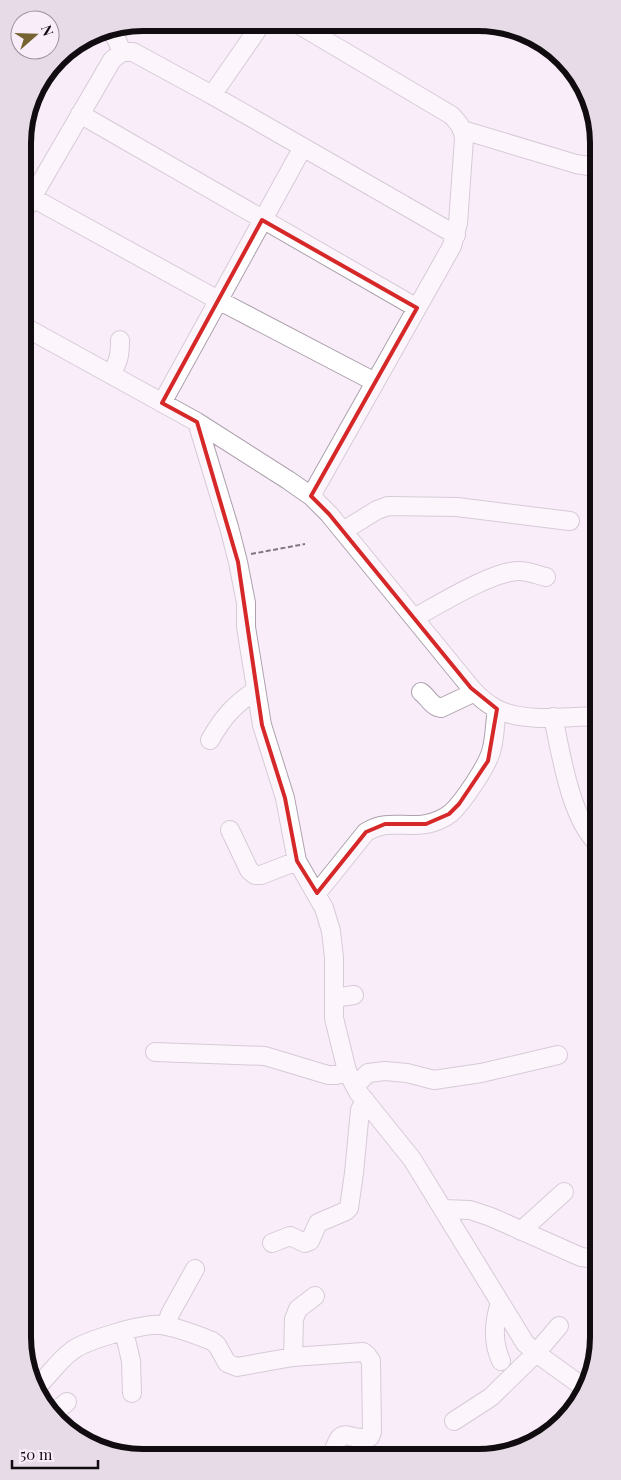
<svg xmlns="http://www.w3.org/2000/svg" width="621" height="1480" viewBox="0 0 621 1480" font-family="'Playfair Display',serif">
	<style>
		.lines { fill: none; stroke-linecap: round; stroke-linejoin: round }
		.minor-casing { stroke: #aca1ad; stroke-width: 20 }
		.path { stroke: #7f777f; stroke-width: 2; stroke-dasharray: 5 2.5; stroke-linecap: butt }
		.minor { stroke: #fff; stroke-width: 18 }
		.marked { fill: none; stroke: #d62828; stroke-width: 4; stroke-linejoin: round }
		.rim { fill: none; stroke: #100c10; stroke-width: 6 }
	</style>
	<rect width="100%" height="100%" fill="#faedfa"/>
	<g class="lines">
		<g class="minor-casing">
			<path id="minor" d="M296,23L451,115C459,123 463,128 464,139L458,223L452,246L311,496
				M108,29L116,38L122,52
				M212,95L262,23
				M80,114L417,308
				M463,130L576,164L589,166L595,164
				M31,197L218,300L375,382
				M23,213L112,60L122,52H133L212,95L456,235
				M23,326L197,422L288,480L311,496L329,514L471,688C478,696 486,703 495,708C521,723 567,717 596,716
				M111,374C119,362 120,354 120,340
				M162,403L303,147
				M197,422L229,527L238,562L246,603V627L262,725L285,798L297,861L324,908L331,931L334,958V1018L347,1071L358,1092L412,1159L525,1343L536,1353L586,1389
				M343,531L377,510L388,506L457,507L570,521
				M414,618C438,605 492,571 519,571C528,571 538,575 546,577
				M421,692C428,697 432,707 441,708L475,692
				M553,717C561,753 570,817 597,843
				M210,740C223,717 234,705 256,690
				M230,830L249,870L255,875H261L297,861
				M317,893L366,832C388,819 404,828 426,824C434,823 445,818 451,813C463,802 489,764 492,748C495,735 495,722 497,709
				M334,998L354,995
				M155,1052L265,1056L328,1075H336L347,1071
				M355,1086L368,1073L385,1071L407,1073L434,1080L481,1073L558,1055
				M443,1209L470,1210L491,1217L581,1257L598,1259
				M521,1231L564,1192
				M272,1243L290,1236L305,1243L310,1241L318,1223L346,1211L349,1208L354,1173L360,1110L365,1100
				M500,1302C494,1323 492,1341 501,1361
				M166,1326L170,1314L195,1269
				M124,1331L131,1361L132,1393
				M293,1357L294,1319L298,1309L315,1296
				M38,1386C49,1375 60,1359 73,1350C87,1340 144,1323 161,1325C177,1327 197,1335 212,1341L217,1345L227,1363L237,1367L293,1357L363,1352L367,1355L371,1361L372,1432L370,1437C349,1443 341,1421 333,1454
				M53,1410L61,1407L67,1402
				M454,1421L491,1397L536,1353L559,1326"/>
		</g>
		<path class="path" d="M251,554L305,544"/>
		<use href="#minor" class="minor"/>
	</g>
	<path d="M0 0H621V1480H0ZM262,220L417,308L311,496L329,514L471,688L497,709L488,761L459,804L449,814L426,824H385L366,832L317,893L297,861L285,798L262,725L238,562L197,422L162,403Z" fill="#faedfa" fill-opacity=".55" fill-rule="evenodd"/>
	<path class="marked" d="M262,220L417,308L311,496L329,514L471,688L497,709L488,761L459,804L449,814L426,824H385L366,832L317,893L297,861L285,798L262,725L238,562L197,422L162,403Z"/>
	<path d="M0 0H621V1480H0ZM143 31H478A112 112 0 0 1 590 143V1337A112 112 0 0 1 478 1449H143A112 112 0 0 1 31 1337V143A112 112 0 0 1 143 31Z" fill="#e7dbe7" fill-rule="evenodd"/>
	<path class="rim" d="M143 31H478A112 112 0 0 1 590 143V1337A112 112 0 0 1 478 1449H143A112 112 0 0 1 31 1337V143A112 112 0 0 1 143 31Z"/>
	<g transform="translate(35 35) rotate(70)"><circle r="24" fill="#faedfa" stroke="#9c939c"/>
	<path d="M0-4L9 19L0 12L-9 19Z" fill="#756432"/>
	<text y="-8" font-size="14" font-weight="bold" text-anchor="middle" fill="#100c10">N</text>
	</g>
	<path d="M12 1460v8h86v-8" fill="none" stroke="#100c10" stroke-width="2.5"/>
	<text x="20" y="1460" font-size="15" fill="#100c10" stroke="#faedfa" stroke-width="4" paint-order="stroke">50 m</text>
</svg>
